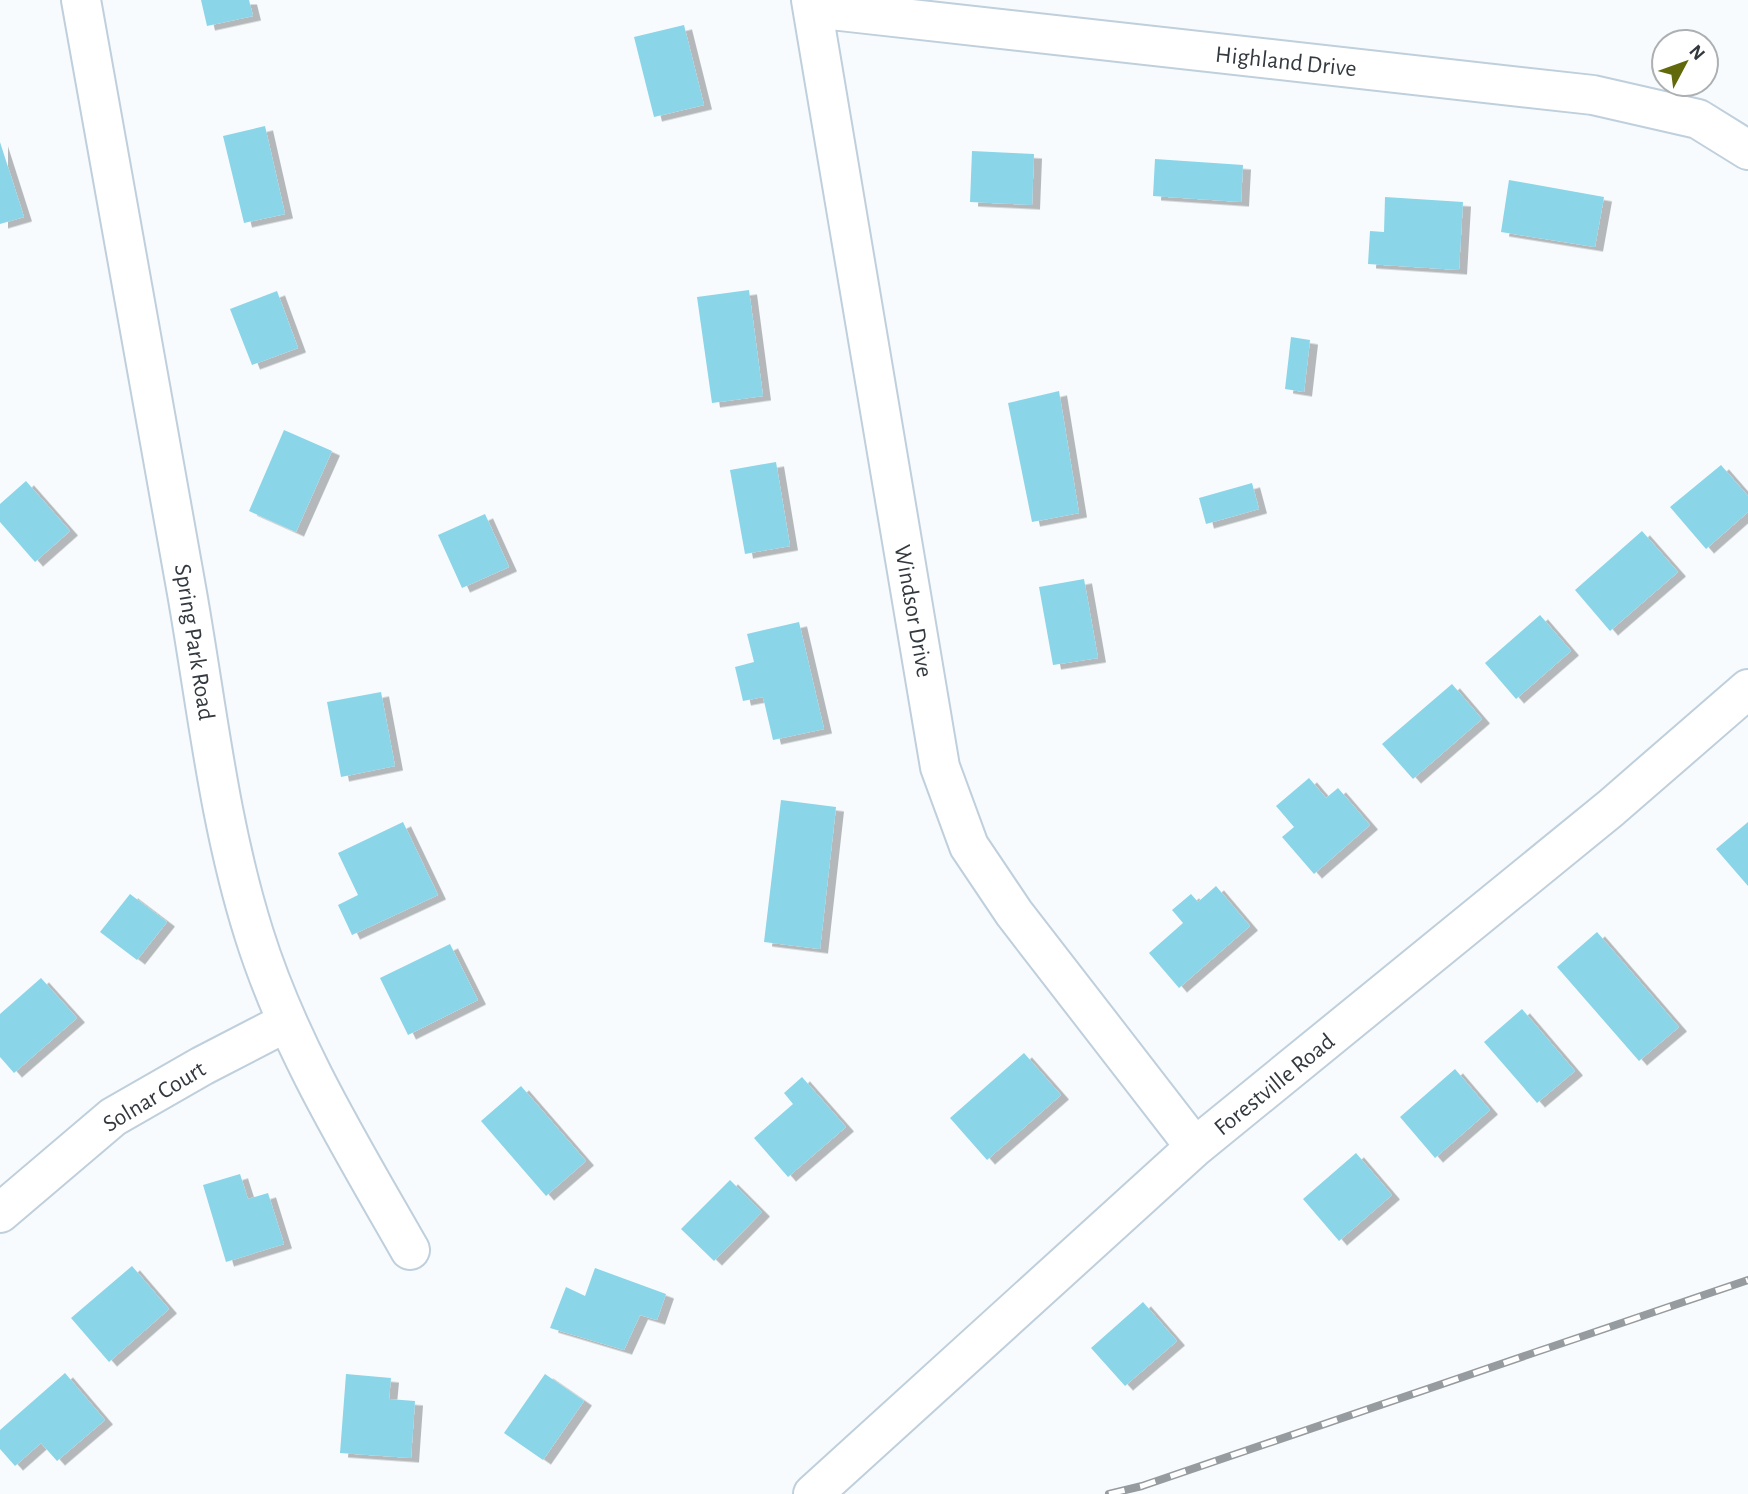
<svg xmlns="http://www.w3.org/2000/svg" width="1748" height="1494" viewBox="0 0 1748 1494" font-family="'Alegreya Sans',sans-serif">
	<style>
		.building { fill: #8bd5e9; filter: url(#shadow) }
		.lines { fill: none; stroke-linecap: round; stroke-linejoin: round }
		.minor-casing { stroke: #bfcfdc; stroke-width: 42 }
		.minor { stroke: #fff; stroke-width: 38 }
		.rail-casing { stroke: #969b9f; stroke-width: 8 }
		.rail { stroke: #fff; stroke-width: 5; stroke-dasharray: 16; stroke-linecap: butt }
		.labels { text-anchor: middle; stroke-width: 5; stroke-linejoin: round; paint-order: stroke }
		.street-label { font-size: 24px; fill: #33393f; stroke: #fff }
	</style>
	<defs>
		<filter id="shadow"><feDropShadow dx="8" dy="4.5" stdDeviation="0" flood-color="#0004"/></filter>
	</defs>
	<rect width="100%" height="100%" fill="#f7fbfd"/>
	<path class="building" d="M201,0H249L253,16L207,26Z
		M684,25L704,105L654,117L634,37Z
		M265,126L285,214L244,223L223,136Z
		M0,142L24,217L0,224Z
		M972,151L1034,154L1032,205L970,202Z
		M1155,159L1243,165L1241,202L1153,196Z
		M1509,180L1604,197L1595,247L1501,232Z
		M1385,197L1463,202L1459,270L1368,264L1370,231L1384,232Z
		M749,290L763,396L712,403L697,297Z
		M277,291L298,348L252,365L230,309Z
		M1291,337L1310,340L1304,392L1285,389Z
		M1059,391L1079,513L1032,522L1008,403Z
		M284,430L332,451L296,532L249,511Z
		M776,462L790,546L745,554L730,470Z
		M1721,465L1748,496V512L1706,549L1670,507Z
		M26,481L70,531L35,562L0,522V504Z
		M1252,483L1259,509L1206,524L1199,498Z
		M485,514L509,567L462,588L438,535Z
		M1642,531L1678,572L1610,631L1575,590Z
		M1084,579L1098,658L1053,665L1039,587Z
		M1540,615L1571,651L1516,699L1485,663Z
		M799,622L824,729L773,740L763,697L743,701L735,667L754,662L747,634Z
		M1452,684L1482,719L1413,779L1382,744Z
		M381,692L395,766L341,777L327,702Z
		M1309,778L1326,798L1338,788L1370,825L1314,874L1282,837L1294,827L1276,806Z
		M781,800L836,807L820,949L764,942Z
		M403,822L438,895L352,935L338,905L358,895L338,853Z
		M1748,822V886L1716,849Z
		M1216,886L1250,926L1179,988L1149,953L1183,923L1172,910L1191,894L1198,902Z
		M130,894L167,922L137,960L100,932Z
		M1597,932L1679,1027L1639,1061L1557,967Z
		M450,944L478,1000L408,1035L380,978Z
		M41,978L77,1018L14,1073L0,1057V1014Z
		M1522,1009L1575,1071L1537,1103L1484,1042Z
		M1024,1053L1061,1095L987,1160L950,1118Z
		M1455,1069L1490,1110L1435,1158L1400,1117Z
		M802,1077L846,1127L788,1177L754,1138L793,1104L784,1093Z
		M521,1086L586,1161L546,1196L481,1121Z
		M1356,1153L1392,1195L1339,1241L1303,1199Z
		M240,1174L248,1199L268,1193L284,1244L226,1262L203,1185Z
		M730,1180L762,1212L714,1261L681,1229Z
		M132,1266L169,1309L109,1362L71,1318Z
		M595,1268L666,1294L657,1320L640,1315L624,1350L550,1328L566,1287L585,1296Z
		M1143,1302L1177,1341L1125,1386L1091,1348Z
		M65,1373L105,1420L57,1461L41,1443L15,1466L0,1449V1430Z
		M346,1374L391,1378L389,1399L415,1401L411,1458L340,1453Z
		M545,1374L584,1401L543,1460L504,1433Z"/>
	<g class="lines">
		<g class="minor-casing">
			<path id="minor" d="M81,0C117,198 152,396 187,593C207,707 219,823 254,934C289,1046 352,1148 410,1250
				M811,0L940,767L969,846L1014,913L1195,1147
				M813,8L1593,95L1698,119L1748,150
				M0,1213L113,1117L202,1066L287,1022
				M813,1494L1195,1147L1611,808L1748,689"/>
		</g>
		<use href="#minor" class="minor"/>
		<g class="rail-casing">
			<path id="rail" d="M1109,1494L1142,1486L1748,1280"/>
		</g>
		<use href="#rail" class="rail"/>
	</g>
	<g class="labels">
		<g class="street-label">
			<text transform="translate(1286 61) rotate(6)" y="8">Highland Drive</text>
			<text transform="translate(914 611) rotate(80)" y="8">Windsor Drive</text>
			<text transform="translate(195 642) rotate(81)" y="8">Spring Park Road</text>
			<text transform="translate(1274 1084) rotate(-39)" y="8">Forestville Road</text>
			<text transform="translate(154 1096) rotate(-31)" y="8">Solnar Court</text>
		</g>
	</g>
	<g transform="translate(1685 63) rotate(49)"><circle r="33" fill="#ffffff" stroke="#adb0b2" stroke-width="2"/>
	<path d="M0-5L12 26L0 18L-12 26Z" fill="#62690a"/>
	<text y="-10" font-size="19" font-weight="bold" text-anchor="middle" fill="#33393f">N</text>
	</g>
</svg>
